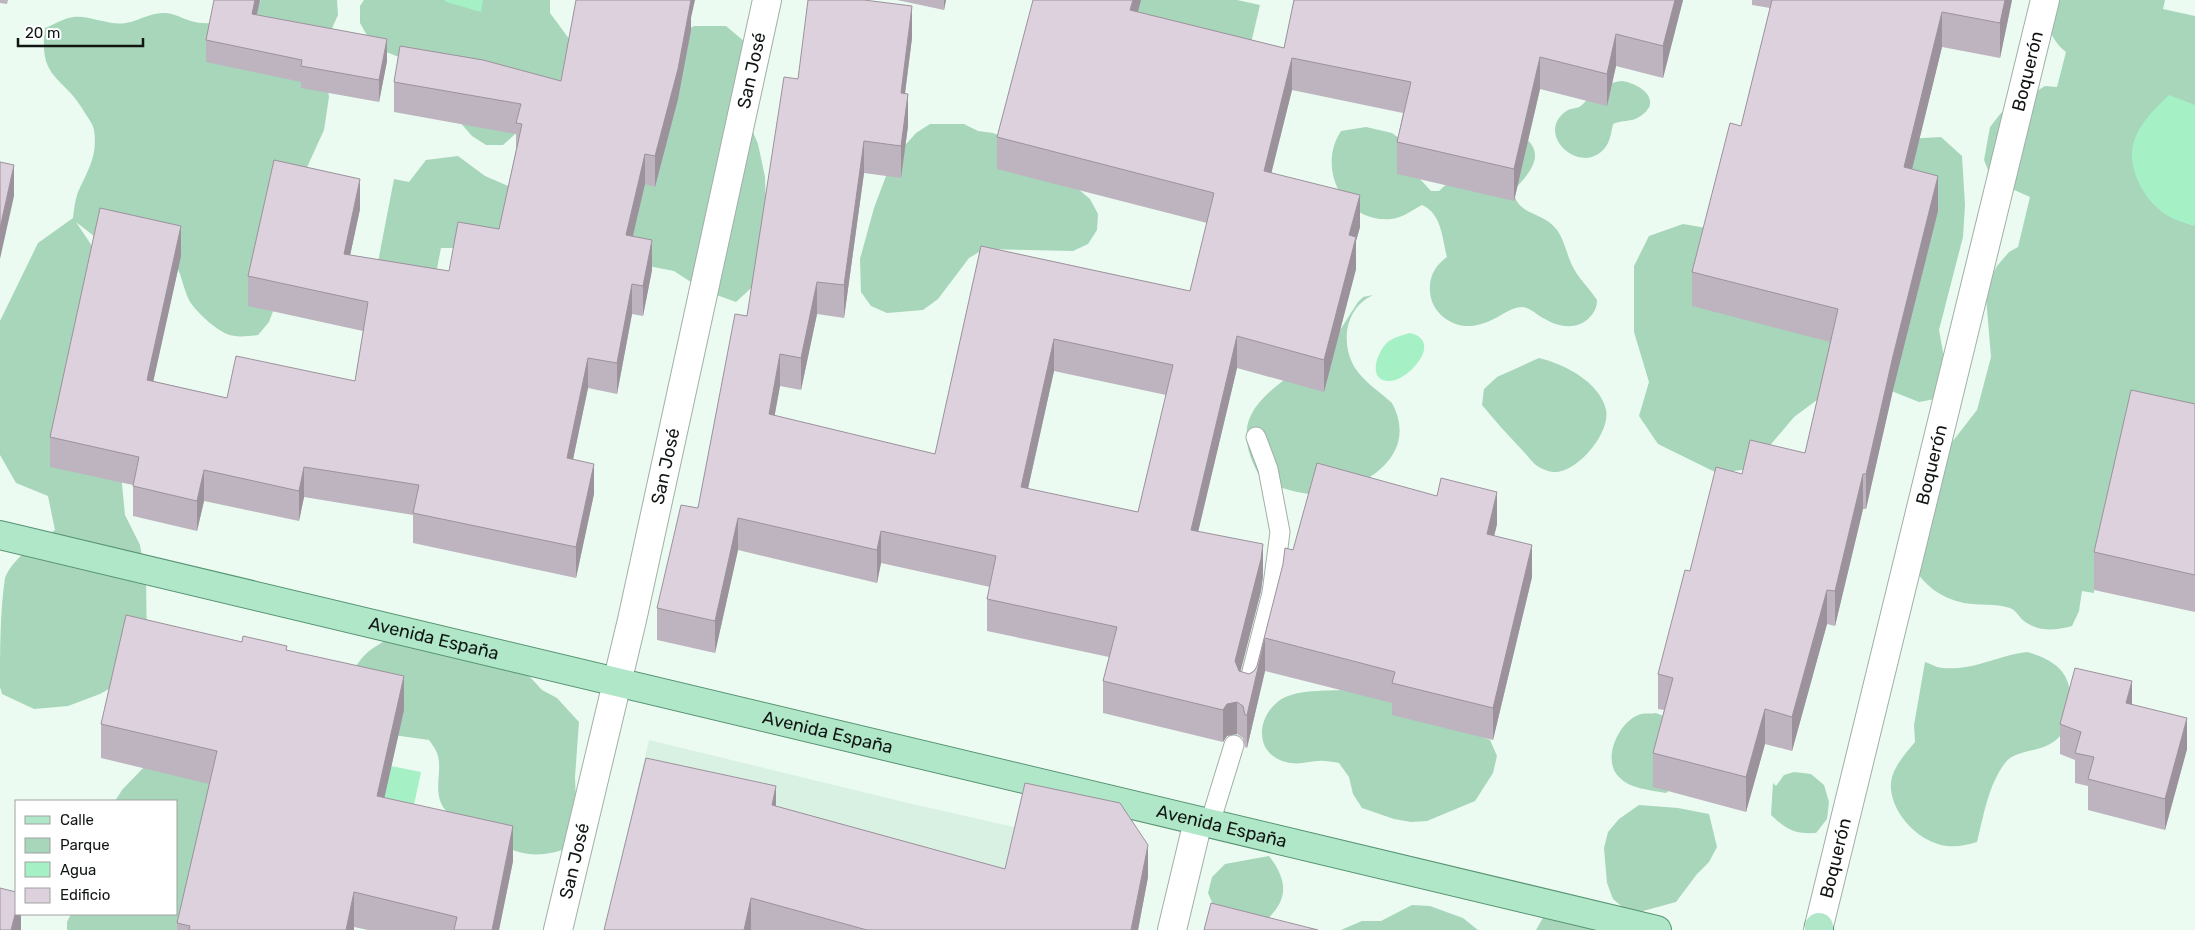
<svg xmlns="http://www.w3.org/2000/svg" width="2195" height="930" viewBox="0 0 2195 930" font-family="Rubik,sans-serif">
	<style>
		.built { fill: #d9f1e2 }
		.green { fill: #a7d6ba }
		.water { fill: #a6f0c6 }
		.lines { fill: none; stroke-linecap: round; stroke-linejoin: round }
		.service-casing { stroke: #a1b0a7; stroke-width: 21 }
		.minor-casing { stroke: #a1b0a7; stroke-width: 30 }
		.primary-casing { stroke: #579372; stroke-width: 30 }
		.service { stroke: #fff; stroke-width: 19 }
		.minor { stroke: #fff; stroke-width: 28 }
		.primary { stroke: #b0e7c9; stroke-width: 28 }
		.wall { fill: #beb4bf; fill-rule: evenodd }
		.shaded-wall { fill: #9b929b }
		.building { fill: #ddd1de; stroke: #9b929b; fill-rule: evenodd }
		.labels { text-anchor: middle; stroke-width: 4; stroke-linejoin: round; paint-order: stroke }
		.street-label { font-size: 18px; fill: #111613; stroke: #fff }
	</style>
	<rect width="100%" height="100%" fill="#ebfbf1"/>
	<path class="built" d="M649,740L908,803L1137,855L605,930Z"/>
	<path class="green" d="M261,0H337L338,15L324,46V62L329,97L324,130L282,222L275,306L269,322L258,335C247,336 237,338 227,334C215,329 195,311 189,300C184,290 182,277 177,267L99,240L76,222L92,246L112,381L125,515L140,545L146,578L147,648L130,677L100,694L68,706L34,709L2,694L0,687C0,654 0,610 5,578C12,559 38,541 55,530L48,496L16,483L0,455V321L38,243L73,218C74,209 75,200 78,192C88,170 98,156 94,130C93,124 88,118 85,113C64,75 38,81 45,28C53,25 64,18 73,17C90,15 109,26 126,23C140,21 147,13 166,13C176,14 181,18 191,21C217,29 241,14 261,0Z
		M364,0H550V13L581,55L584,72L503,145H486L472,136L450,111L427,68L381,50L369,39L360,23V6Z
		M1132,0H1237L1260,5L1244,73L1122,44Z
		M2040,0H2165L2163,9L2195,16V441L2094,589V593L2082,591L2079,611L2072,626C2054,631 2039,632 2024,621C2019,617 2016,610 2010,608C1995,603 1979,606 1964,603C1940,598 1924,585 1912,565L1932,468L1977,410L1991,357L1986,297L1989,281L1997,266L2009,252L2018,247L2030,197L2003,185L1990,175L1984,160L1990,127L2001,113L2045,86L2057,87L2066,52C2051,41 2044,18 2040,0Z
		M694,26H726L752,48L745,113L758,144L765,177L767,244L762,278L736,302L703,290L674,271L638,264L468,248H441L430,304L372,293L394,179L409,182L426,160L458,156L485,176L515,189L664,43Z
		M1621,81C1640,83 1665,101 1639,117C1632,122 1621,120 1613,124C1611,133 1610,143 1604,149C1580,176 1535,135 1565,112C1570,108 1574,109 1579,107C1582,106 1585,101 1588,99C1597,89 1607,83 1621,81Z
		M930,124H964L978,131L993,133L1010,140L1077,188L1090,199L1098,214L1097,230L1088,244L1073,251L984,249L969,258L938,299L923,310L887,313L871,306L861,292L860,259L874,208L892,160L916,133Z
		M1366,127L1392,133L1399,138L1419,178L1431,191H1439L1452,179L1521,135C1549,153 1529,174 1513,191C1518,217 1544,211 1557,230C1565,241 1567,257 1574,269C1580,280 1590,289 1597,300C1597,308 1594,313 1588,319C1576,330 1558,327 1545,319C1538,316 1530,307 1522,307C1515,307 1508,311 1501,315C1481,327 1461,332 1442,316C1433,308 1429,297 1430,285C1431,273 1437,264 1447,257C1442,238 1442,214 1422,205C1412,210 1403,218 1391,219C1344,223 1316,169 1341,131Z
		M1941,137L1962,156L1965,205L1963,237L1939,330L1951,396L1919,402L1889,390L1821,397L1794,417L1750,469L1717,473L1658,444L1639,416L1649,382L1634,332V266L1649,236L1683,224L1718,230L1906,139Z
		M1373,295C1345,308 1340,343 1355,368C1364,382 1380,392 1392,403C1414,444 1385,474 1348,488C1343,490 1336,493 1330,494C1308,497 1284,489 1263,482C1216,406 1280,390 1327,346C1339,334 1348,317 1358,302L1363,297Z
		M1539,358C1564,364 1600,382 1606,410C1611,432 1577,474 1553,472C1550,472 1542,469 1539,467C1533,464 1528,456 1523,451C1509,436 1495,421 1482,405L1484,389L1497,377Z
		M385,641L515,668L530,677L542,690L557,698L579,722L575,777L577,830L574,846C527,864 510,851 470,827C460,821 445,814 441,803C434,787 443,768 437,753C435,748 432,744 429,740L379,733L350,677C360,658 366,651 385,641Z
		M2027,652C2043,656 2063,665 2068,683C2070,688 2069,696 2070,702C2071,713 2070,722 2064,731C2048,756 2018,746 2005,763C1988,786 1984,814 1977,842C1967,845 1958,847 1947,846C1920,843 1893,815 1891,789C1889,771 1905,754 1915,742L1914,725L1925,662C1931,664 1937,668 1943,668C1973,671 1999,655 2027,652Z
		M1359,690L1490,740L1497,756L1493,773L1475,801L1427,821L1411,822L1394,819L1362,808L1353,794L1349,777L1339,763C1334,762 1329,761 1324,761C1313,760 1302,765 1290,763C1255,757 1254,719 1280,700C1297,688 1337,691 1359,690Z
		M1656,713L1673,720L1678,782L1666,793C1651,790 1630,789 1619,777C1601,760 1619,720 1641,714C1646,713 1652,714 1656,713Z
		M229,749L189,930H67V922L71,914H176V801H115L122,790L146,765Z
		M1794,772L1811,774L1824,785L1829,802L1827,819L1816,833C1794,834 1787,830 1771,815L1773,783L1776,786L1784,775Z
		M1639,805L1678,808L1709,814L1717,847L1709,862L1697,874L1676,902L1643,911L1626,910L1613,899L1607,883L1604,848L1608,832L1619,819Z
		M1269,856C1293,887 1285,906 1256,929L1215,909L1208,893L1212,877L1225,864Z
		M1412,905L1430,906L1463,918L1478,930H1341L1362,921H1381Z
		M1544,916L1631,930H1536Z"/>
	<path class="water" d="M445,0H483L481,12L446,2Z
		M2169,95L2195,105V224L2193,226C2183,222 2174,220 2165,214C2143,199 2126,167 2134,141C2140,123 2155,108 2169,95Z
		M1410,333C1444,341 1409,380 1390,381C1366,382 1377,350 1389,341C1395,337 1403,335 1410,333Z
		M386,765L421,772L408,833L372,825Z"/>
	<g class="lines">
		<g class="service-casing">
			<path id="service" d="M1246,695L1272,593L1280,532L1268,469L1256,437
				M1210,823L1234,745"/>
		</g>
		<g class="minor-casing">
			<g id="minor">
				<path id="s1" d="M558,930L632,620L767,0"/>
				<path d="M1172,930L1198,821"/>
				<path id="s2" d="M1818,930L2045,0"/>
			</g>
		</g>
		<g class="primary-casing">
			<g id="primary">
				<path id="s3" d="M0,535L1657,930"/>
				<path d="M1819,927V930"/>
			</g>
		</g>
		<use href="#service" class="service"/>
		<use href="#minor" class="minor"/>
		<use href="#primary" class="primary"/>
	</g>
	<path class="wall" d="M0,0H8L7,4L0,3Z
		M260,0L257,15L387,61L379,102L301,88V82L206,62V40Z
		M897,0H946L944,10Z
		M1294,0H1683L1663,78L1616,66L1607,106L1540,89L1514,201L1397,174V142L1403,113L1292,90L1271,172L1360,227L1356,241V269L1324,392L1237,368L1198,531L1263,576L1261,591L1240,672L1249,674L1254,671L1257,666L1293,550L1497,524L1494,536L1532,577L1493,740L1392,715V703L1265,671L1247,748L1245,747L1243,738L1237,734L1227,736L1223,742L1103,713V681L1109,657L987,631V599L990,587L881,563L877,583L738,550L715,653L657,640V608L698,508L747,316L798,79L912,38L905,93L908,126L901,178L864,173L844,318L817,314L801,390L780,386L774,416L935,454L981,246L1190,291L1207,223L997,169V137L1138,12L1284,48ZM1054,371L1166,395L1138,512L1028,489Z
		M1752,0H2012L2000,58L1942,47L1912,169L1938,211L1893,390L1866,509H1863L1835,626L1827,624L1792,751L1765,744L1746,812L1653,787V753L1664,710L1658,709V674L1690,571L1742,474L1805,453L1830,342L1692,306V272L1741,126L1770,8L1752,5Z
		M691,18V30L678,99L655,187L645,184L633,236L652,270L643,316L632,314L617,394L588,388L573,459L594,494L576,578L413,543V515L304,497L299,521L204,501L197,531L133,516V485L50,467V437L181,256L153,381L227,398L355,381L363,331L248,306V276L360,209L350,255L449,271L499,229L516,150V134L394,112V82L561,81Z
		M2195,404V612L2094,590V552Z
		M242,642L287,651L404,710L384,798L513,861L499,930H368L354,927V930H177V923L209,784L101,758V724Z
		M2132,705L2187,749L2165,830L2088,810V786L2075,783V760L2060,754V724Z
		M776,806L1005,869L1148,877L1138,930H604Z"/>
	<path class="shaded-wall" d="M255,0H260L252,36V14Z
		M688,0H695L691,18V30L678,99L655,187V156Z
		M944,0H946L944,10Z
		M1133,0H1141L1130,42V10Z
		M1675,0H1683L1663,78V46Z
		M2005,0H2012L2000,58V23Z
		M912,6V38L901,125V93Z
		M1942,12V47L1904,202V167Z
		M1616,34V66L1607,106V74Z
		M387,39V61L379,102V80Z
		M1540,57V89L1514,201V169Z
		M1292,58V90L1264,203V171Z
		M908,94V126L901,178V146Z
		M864,141V173L844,318V285Z
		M645,154V184L626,265V235Z
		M14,165V196L0,259V228Z
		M1938,176V211L1893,390L1866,509V474L1893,356Z
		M360,179V209L344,284V254Z
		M1360,195V227L1356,241V269L1324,392V360L1349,235Z
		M181,226V256L147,410V380Z
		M652,240V270L643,316V286Z
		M817,282V314L801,390V358Z
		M632,284V314L617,394V363Z
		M1237,336V368L1191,562V530Z
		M1054,339V371L1021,520V487Z
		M780,354V386L769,447V414Z
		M588,358V388L567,488V458Z
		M594,464V494L576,578V547Z
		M304,467V497L299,521V491Z
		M204,470V501L197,531V501Z
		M1863,474V509L1835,626V591Z
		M1497,492V524L1487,566V534Z
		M738,518V550L715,653V621Z
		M881,531V563L877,583V550Z
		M1263,544V576L1261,591L1235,693V661Z
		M1532,545V577L1493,740V708Z
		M1827,590V624L1792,751V717Z
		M1265,638V671L1247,748V715Z
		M404,676V710L377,831V796Z
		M2132,681V711L2126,703Z
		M1237,702V734L1227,736L1223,742V710L1227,704Z
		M1765,709V744L1746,812V777Z
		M2187,718V749L2165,830V799Z
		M776,786V819L772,805Z
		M513,826V861L499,930H492Z
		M1148,845V877L1138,930H1131Z
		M354,892V930H346Z
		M751,898V930H744Z
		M16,911V914H21V930H11Z"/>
	<path class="building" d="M214,0H255L252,14L387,39L379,80L301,66L302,60L206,40Z
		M576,0H691L678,69L655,156L645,154L626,235L652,240L643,286L632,284L617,363L588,358L567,458L594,464L576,547L413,513L419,485L304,467L299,491L204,470L197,501L133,486L139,457L50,437L100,208L181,226L147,380L227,398L236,356L355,381L368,302L248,276L274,160L360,179L344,254L449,271L458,222L499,229L522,124L516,123L521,104L394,82L400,46L483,60L561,81Z
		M808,0H864L912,6L901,93L908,94L901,146L864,141L844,285L817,282L801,358L780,354L769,414L935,454L981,246L1190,291L1214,193L997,137L1033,0H1133L1130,10L1284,48L1294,0H1675L1663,46L1616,34L1607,74L1540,57L1514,169L1397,142L1411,82L1292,58L1264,171L1360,195L1349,235L1356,237L1324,360L1237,336L1191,530L1263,544L1261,559L1235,661L1239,671L1249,674L1254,671L1257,666L1283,564L1285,548L1293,550L1317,463L1437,496L1441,478L1497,492L1487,534L1532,545L1493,708L1392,683L1395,672L1265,638L1247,715H1245L1243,706L1237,702L1227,704L1223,710L1103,681L1117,627L987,599L996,556L881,531L877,550L738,518L715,621L657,608L681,505L698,508L735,314L747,316L784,77L798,79ZM1054,339L1173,365L1138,512L1021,487Z
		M1772,0H2005L2000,23L1942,12L1904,167L1938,176L1893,356L1866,474H1863L1835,591L1827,590L1792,717L1765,709L1746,777L1653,753L1673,678L1658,674L1685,570L1690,571L1716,467L1742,474L1750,440L1805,453L1838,309L1692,272L1730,123L1741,126Z
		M0,162L14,165L0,228Z
		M2131,390L2195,404V575L2094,552Z
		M126,615L242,642L243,636L287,646L286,650L404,676L377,796L513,826L492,930H454L457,917L354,892L346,930H189L190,926L177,923L217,751L101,724Z
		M2075,668L2132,681L2126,703L2187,718L2165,799L2088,779L2094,757L2075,753L2081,732L2060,724Z
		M646,758L776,786L772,805L1005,869L1025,783L1120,803L1148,845L1131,930H867L751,898L744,930H604Z
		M0,888L16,892V911L11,930H0Z
		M1211,903L1318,930H1204Z"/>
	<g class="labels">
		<g class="street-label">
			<text dy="6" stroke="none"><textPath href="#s1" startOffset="881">San José</textPath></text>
			<text dy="6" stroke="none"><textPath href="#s2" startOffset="884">Boquerón</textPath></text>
			<text dy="6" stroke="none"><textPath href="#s2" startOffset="479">Boquerón</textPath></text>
			<text dy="6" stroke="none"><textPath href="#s1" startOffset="476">San José</textPath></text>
			<text dy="6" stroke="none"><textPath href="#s3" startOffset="446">Avenida España</textPath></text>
			<text dy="6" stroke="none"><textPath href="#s3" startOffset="851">Avenida España</textPath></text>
			<text dy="6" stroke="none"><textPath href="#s3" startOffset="1256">Avenida España</textPath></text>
			<text dy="6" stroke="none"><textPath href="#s2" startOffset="74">Boquerón</textPath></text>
			<text dy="6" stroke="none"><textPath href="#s1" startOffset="71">San José</textPath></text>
		</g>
	</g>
	<rect x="15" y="800" width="162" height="115" fill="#ffffff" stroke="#a0a2a1"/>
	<rect x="25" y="816" width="25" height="8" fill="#b0e7c9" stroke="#a0a2a1"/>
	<text x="60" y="825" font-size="15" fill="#111613">Calle</text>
	<rect x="25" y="838" width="25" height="15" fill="#a7d6ba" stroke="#a0a2a1"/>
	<text x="60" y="850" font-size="15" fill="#111613">Parque</text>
	<rect x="25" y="862" width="25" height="15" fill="#a6f0c6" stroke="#a0a2a1"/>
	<text x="60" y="875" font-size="15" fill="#111613">Agua</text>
	<rect x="25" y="888" width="25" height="15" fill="#ddd1de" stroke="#a0a2a1"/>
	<text x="60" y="900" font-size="15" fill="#111613">Edificio</text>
	<path d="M18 38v8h125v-8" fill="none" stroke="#111613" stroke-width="2.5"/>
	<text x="25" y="38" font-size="15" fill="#111613" stroke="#ffffff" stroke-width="4" paint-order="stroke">20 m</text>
</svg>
